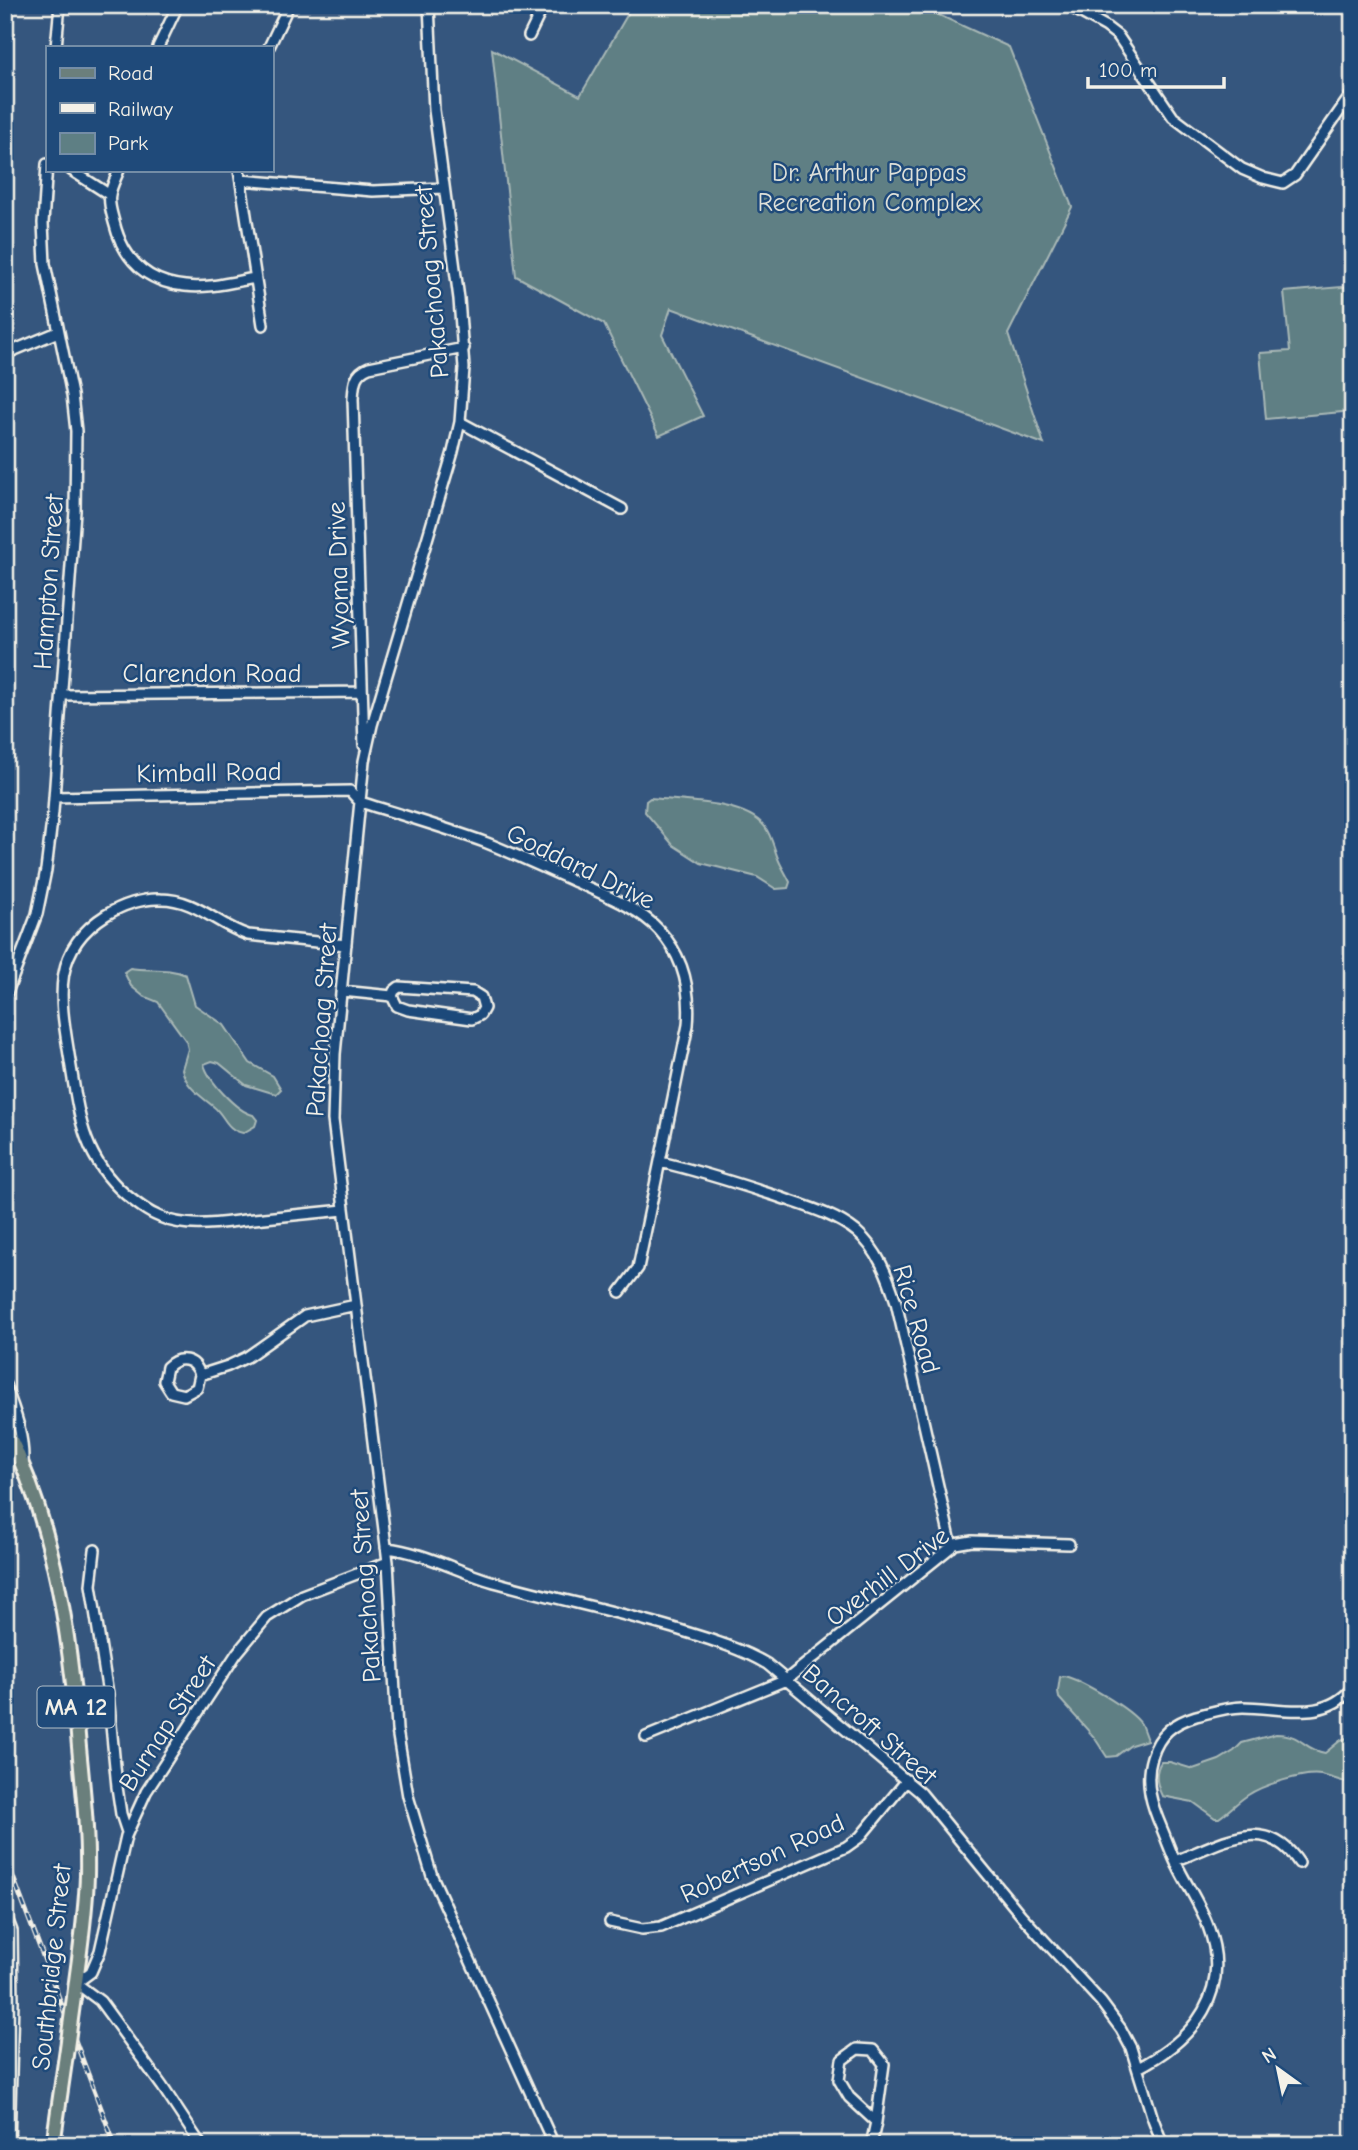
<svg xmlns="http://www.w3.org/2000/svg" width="1358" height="2150" viewBox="0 0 1358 2150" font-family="'Comic Neue',sans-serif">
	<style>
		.green { fill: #5e7f84; stroke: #a9b8b6; stroke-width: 2 }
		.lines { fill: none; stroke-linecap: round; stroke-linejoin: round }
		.minor-casing { stroke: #f4f1e8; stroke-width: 14 }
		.major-casing { stroke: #f4f1e8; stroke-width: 18 }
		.minor { stroke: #1f4a7a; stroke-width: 9 }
		.major { stroke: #6b7f7c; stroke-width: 12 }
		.rail-casing { stroke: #f4f1e8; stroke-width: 5 }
		.rail { stroke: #1f4a7a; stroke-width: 2.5; stroke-dasharray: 8; stroke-linecap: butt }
		.major-bridge-casing { stroke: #f4f1e8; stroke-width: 18; stroke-linecap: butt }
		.major-bridge { stroke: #6b7f7c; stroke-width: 12 }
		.labels { text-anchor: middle; stroke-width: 5; stroke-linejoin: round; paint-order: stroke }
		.shield { fill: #1f4a7a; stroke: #b4bfc7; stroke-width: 2 }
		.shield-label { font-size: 24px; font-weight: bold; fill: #f4f1e8 }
		.park-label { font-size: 26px; fill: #dee0d9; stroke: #1f4a7a }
		.street-label { font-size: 26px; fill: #f4f1e8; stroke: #1f4a7a }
	</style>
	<rect width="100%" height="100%" fill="#35567e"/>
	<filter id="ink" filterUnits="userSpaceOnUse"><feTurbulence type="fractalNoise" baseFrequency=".0143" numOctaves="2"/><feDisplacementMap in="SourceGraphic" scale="14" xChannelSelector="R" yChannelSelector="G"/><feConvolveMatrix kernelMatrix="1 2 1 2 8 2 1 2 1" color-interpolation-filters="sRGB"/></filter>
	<g filter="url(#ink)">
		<path class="green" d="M633,5H917L1009,47L1072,207L1008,334L1044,444L671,308L662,335L703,416L659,436L604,324L516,276L492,49L580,96Z
			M1353,286V411L1266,419L1260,353L1290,351L1284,292Z
			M650,798C681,801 746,801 765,827C773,838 774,851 780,863C783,869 787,876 790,882L788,888L776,889L757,877L701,863L673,845L645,812L646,801Z
			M130,968C149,971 169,967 186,975L195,1005L224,1025L250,1063L273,1076L281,1089L276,1094L246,1085L219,1063L212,1061L204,1064C208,1080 236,1111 253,1115L257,1120L255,1126L243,1133C226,1130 225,1116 214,1107C200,1095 187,1089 182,1069L188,1049L186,1041L158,1002L143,996L131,986L124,972Z
			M1064,1676C1081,1680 1131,1709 1141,1724C1143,1729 1145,1735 1147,1740L1131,1745L1116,1756L1107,1757L1094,1737L1059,1698L1058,1691L1060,1677Z
			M1276,1734C1303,1734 1302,1749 1325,1753L1341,1740L1353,1736V1784C1342,1782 1332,1777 1321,1775C1304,1772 1263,1785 1248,1795C1237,1802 1229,1811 1219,1818H1215L1193,1802L1162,1796C1157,1786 1154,1773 1161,1762H1170L1193,1769L1219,1760L1234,1751L1242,1743Z"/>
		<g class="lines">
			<g class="minor-casing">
				<path id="minor" d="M429,5L434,110L459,299L464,368L460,422L453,452L372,725L364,761L335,1054L333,1120L388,1562L397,1730L408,1796L432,1876L554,2145
					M1067,5L1105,26L1118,36L1173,117L1242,169L1263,178L1283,183L1295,175L1353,92
					M529,36L544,5
					M56,47L60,5
					M158,47L178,5
					M269,47L289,5
					M71,170L110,195
					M119,170C116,178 111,187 110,195C108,203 112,214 114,222C123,259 146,282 185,286C208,289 233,282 255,278
					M239,170L263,325
					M241,180L373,191L444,188
					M5,354L58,332
					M460,422L622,509
					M62,695L362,692
					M364,745L353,399C354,384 354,373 369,367L464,348
					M54,797L350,791L360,802C402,815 446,828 487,843C517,855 546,869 576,882C604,895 638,907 659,930C683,956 691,990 688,1025L638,1268L620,1292
					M342,991L392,996L394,991L399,987L473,992L481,997L484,1008L480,1015L472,1019L408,1010L397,1006L392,996
					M5,998L37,914L46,870L53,812L75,511L76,431L72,395L45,264L43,223L47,164
					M660,1162C700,1171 739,1184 779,1197C805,1206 835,1214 857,1232C878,1250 888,1276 896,1302L952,1547
					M344,1210C314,1213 284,1216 254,1219C224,1222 190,1230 160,1217C147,1212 136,1203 125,1194C82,1156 79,1115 70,1061C61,1004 48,951 106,915C122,905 143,898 161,899C196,899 217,925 248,935L346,945
					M200,1375L197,1388L184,1395L171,1392L164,1381L167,1367C179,1355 195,1358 200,1375L228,1366L247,1357L305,1316L356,1305
					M5,1385C15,1411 24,1435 23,1464
					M386,1548C425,1552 460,1573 498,1583C556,1599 615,1611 673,1628C705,1638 738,1647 767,1664L921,1793L1021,1915L1101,2002L1121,2029L1131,2048L1153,2119L1163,2145
					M95,1550L91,1585L108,1694L117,1787L121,1814L127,1832
					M646,1737L786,1680L955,1544L972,1541L1069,1544
					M1175,1861C1220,1844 1266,1812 1299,1863
					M5,1913L12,1931L13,2001L9,2145
					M610,1922L642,1929L661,1927L846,1847L860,1837L907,1780
					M1138,2068C1194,2039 1233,1992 1208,1926C1201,1906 1188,1887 1179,1869C1172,1856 1168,1843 1162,1829C1152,1806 1144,1783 1152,1757C1159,1734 1173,1723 1196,1716C1212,1712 1227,1707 1243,1707C1282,1707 1324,1723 1353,1687
					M201,2145L162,2086L100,2001L76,1983L91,1972L100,1951L126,1836L146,1792L237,1653L267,1617L302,1595L388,1562
					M871,2145L876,2122L884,2064L873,2050L857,2049L842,2060L839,2080L849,2097L876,2122"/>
			</g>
			<g class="major-casing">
				<path id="major" d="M5,1427C56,1527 70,1637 79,1747C83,1790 88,1832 87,1875C86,1916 79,1956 74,1997
					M53,2145L67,2048"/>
			</g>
			<use href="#minor" class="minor"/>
			<use href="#major" class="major"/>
			<g class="rail-casing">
				<path id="rail" d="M5,1856L115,2145"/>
			</g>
			<use href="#rail" class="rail"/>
			<g class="major-bridge-casing">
				<path id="major-bridge" d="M67,2048L74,1997"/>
			</g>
			<use href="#major-bridge" class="major-bridge"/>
		</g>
	</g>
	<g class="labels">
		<rect class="shield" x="37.5" y="1686.5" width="77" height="41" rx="5"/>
		<g class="shield-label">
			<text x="76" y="1715">MA 12</text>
		</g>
		<g class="park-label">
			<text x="869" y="181">Dr. Arthur Pappas<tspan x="869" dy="30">Recreation Complex</tspan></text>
		</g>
		<g class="street-label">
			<text transform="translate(431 282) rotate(-95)" y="9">Pakachoag Street</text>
			<text transform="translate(338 575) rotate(-92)" y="9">Wyoma Drive</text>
			<text transform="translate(48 582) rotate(-86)" y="9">Hampton Street</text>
			<text x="212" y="682">Clarendon Road</text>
			<text transform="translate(209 772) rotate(-1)" y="9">Kimball Road</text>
			<text transform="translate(581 866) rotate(26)" y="9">Goddard Drive</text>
			<text transform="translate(321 1020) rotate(-86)" y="9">Pakachoag Street</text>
			<text transform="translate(917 1319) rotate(74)" y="9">Rice Road</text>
			<text transform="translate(887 1576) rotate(-37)" y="9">Overhill Drive</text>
			<text transform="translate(365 1586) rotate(-94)" y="9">Pakachoag Street</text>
			<text transform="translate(167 1723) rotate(-57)" y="9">Burnap Street</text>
			<text transform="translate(870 1724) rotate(41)" y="9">Bancroft Street</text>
			<text transform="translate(762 1858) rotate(-25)" y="9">Robertson Road</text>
			<text transform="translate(51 1967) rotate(-84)" y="9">Southbridge Street</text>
		</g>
	</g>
	<rect width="1358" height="2150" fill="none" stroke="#1f4a7a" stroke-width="28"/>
	<rect x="14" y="14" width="1330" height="2122" fill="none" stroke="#f4f1e8" stroke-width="2.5" filter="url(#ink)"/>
	<rect x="46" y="46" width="228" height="126" fill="#1f4a7a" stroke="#748da6" stroke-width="2"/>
	<rect x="60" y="68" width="35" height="10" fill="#6b7f7c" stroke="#748da6" stroke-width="2"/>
	<text x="108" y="80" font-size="21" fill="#f4f1e8">Road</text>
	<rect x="60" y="103" width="35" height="10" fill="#f4f1e8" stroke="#748da6" stroke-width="2"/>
	<text x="108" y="116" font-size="21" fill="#f4f1e8">Railway</text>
	<rect x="60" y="133" width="35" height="21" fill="#5e7f84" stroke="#748da6" stroke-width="2"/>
	<text x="108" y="150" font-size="21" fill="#f4f1e8">Park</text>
	<g transform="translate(1278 2069) rotate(327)" stroke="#1f4a7a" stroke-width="5" paint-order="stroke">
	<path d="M0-5L12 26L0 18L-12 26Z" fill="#f4f1e8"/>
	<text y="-10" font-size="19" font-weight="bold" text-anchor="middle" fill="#f4f1e8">N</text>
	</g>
	<path d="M1088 77v10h136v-10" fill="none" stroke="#f4f1e8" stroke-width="3.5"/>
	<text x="1099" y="77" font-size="21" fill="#f4f1e8" stroke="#1f4a7a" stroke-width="5" paint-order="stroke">100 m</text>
</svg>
